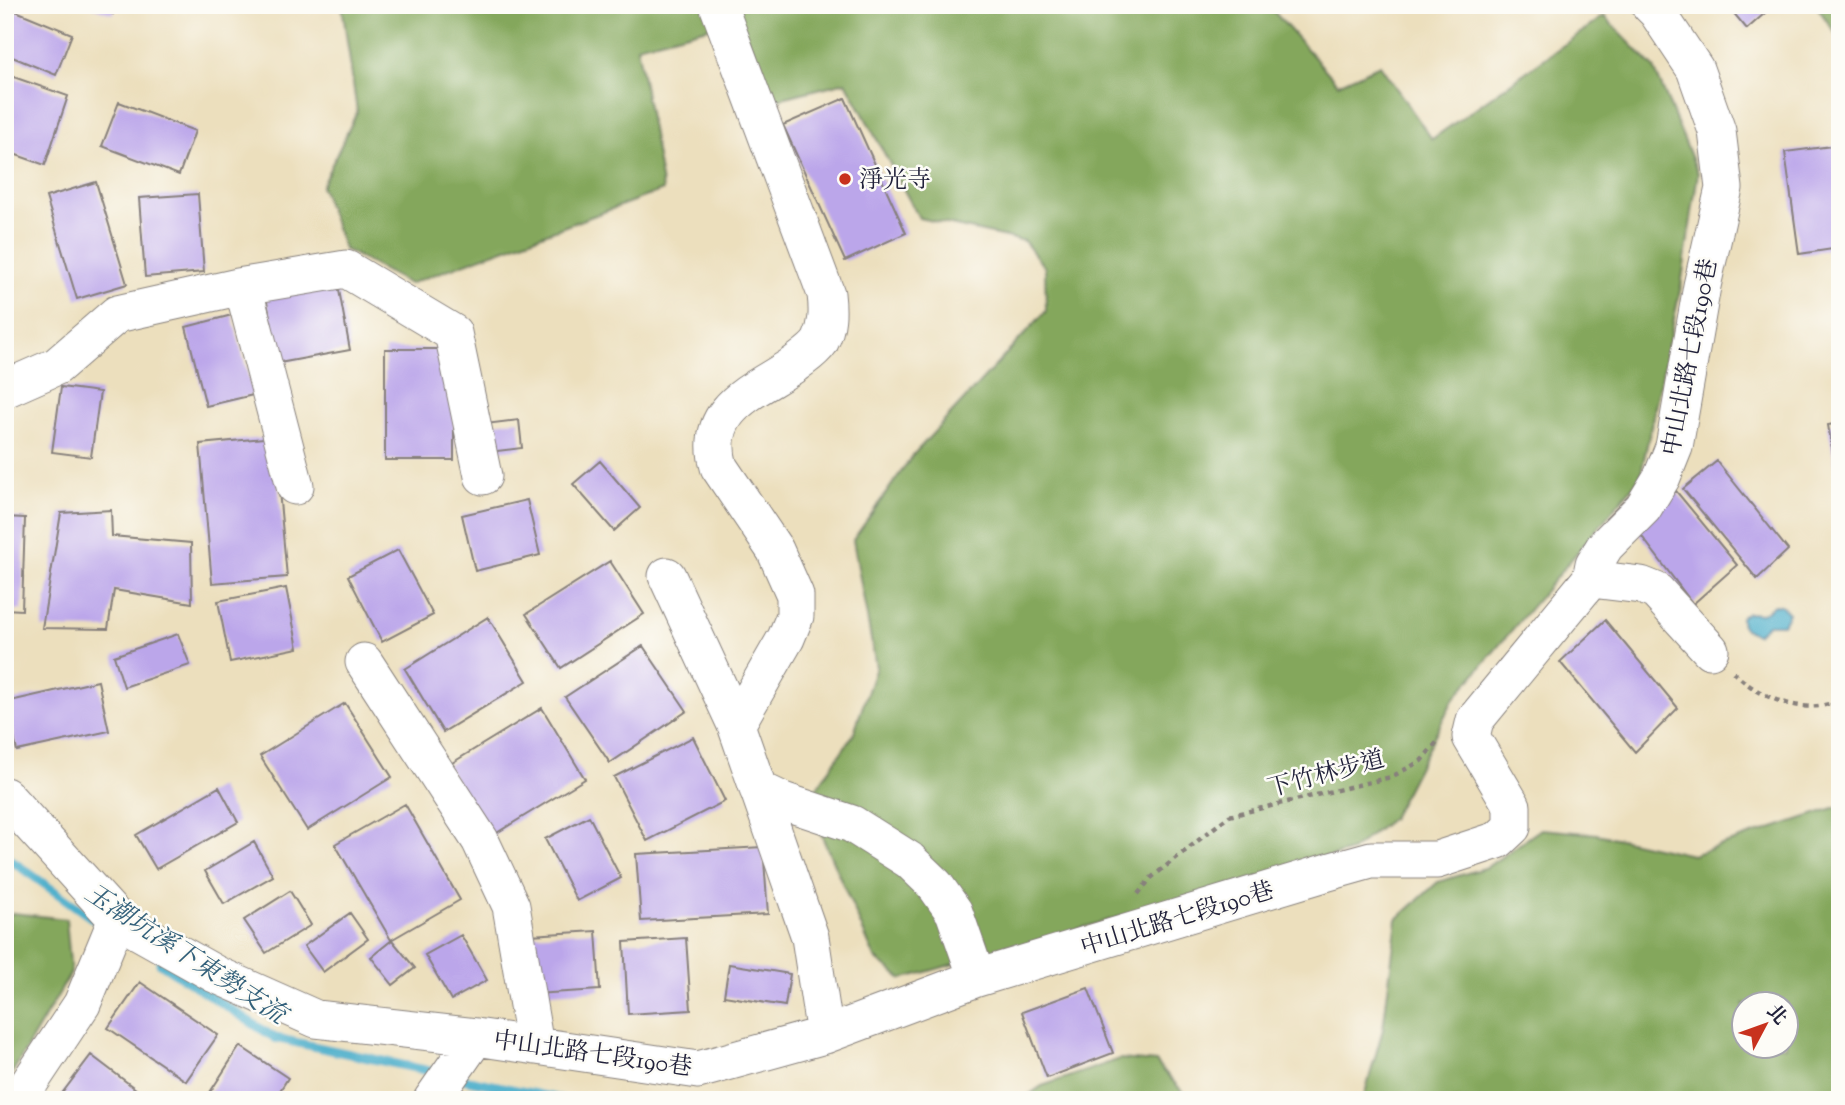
<svg xmlns="http://www.w3.org/2000/svg" width="1845" height="1105" viewBox="0 0 1845 1105" font-family="'Sorts Mill Goudy','Noto Serif TC',serif">
	<style>
		.forest { fill: #84a75c; stroke: #53644c; stroke-width: 2; fill-rule: evenodd }
		.water { fill: #4baeca; stroke: #366882; stroke-width: 2 }
		.lines { fill: none; stroke-linecap: round; stroke-linejoin: round }
		.stream { stroke: #4baeca; stroke-width: 9 }
		.building { fill: #bba6ea }
		.minor-casing { stroke: #87807c; stroke-width: 39 }
		.path { stroke: #87807c; stroke-width: 4.5; stroke-dasharray: 5 5; stroke-linecap: butt }
		.minor { stroke: #fff; stroke-width: 37 }
		.poi-dot { fill: #c8321e; stroke: #fdfcf7; stroke-width: 2.5 }
		.labels { text-anchor: middle; stroke-width: 5; stroke-linejoin: round; paint-order: stroke }
		.poi-label { font-size: 24px; fill: #22223b; stroke: #fdfcf7; text-anchor: start }
		.street-label { font-size: 24px; fill: #22223b; stroke: #fdfcf7 }
		.water-label { font-size: 26px; font-style: italic; fill: #34617b; stroke: #fdfcf7 }
	</style>
	<rect width="100%" height="100%" fill="#fdfcf7"/>
	<filter id="ink" filterUnits="userSpaceOnUse"><feTurbulence type="fractalNoise" baseFrequency=".0143" numOctaves="2"/><feDisplacementMap in="SourceGraphic" scale="14" xChannelSelector="R" yChannelSelector="G"/><feConvolveMatrix kernelMatrix="1 2 1 2 8 2 1 2 1" color-interpolation-filters="sRGB"/></filter>
	<filter id="wash" filterUnits="userSpaceOnUse"><feTurbulence type="fractalNoise" baseFrequency=".00686" numOctaves="4" result="noise"/><feDisplacementMap in="SourceGraphic" scale="28" xChannelSelector="R" yChannelSelector="G"/><feGaussianBlur stdDeviation="1.57" result="paint"/><feColorMatrix in="noise" values="0 0 0 0 0 0 0 0 0 0 0 0 0 0 0 0 0 1.4 0 .05"/><feComposite in="paint" operator="in"/></filter>
	<g filter="url(#wash)">
		<rect width="100%" height="100%" fill="#ecdfbd"/>
		<path class="forest" d="M342,5H1268L1338,84L1380,65L1432,139L1604,16L1654,68L1698,173L1681,286L1640,478L1453,700L1392,818L1351,851L902,979L875,958L807,802L853,735L876,667L853,540L913,455L1046,311L1045,268L1024,241L919,218L846,82L774,100L739,20L637,46L663,190L409,284L344,249L321,187L357,112Z
			M1816,5H1840V40Z
			M1840,806V1100H1363L1383,1029L1397,919L1438,882L1487,867L1541,829L1597,834L1692,855ZM1744,1004H1786V1046H1744Z
			M13,913L66,919L71,973L5,1085V919Z
			M1120,1059L1156,1062L1190,1100H1021L1042,1086Z"/>
		<path class="water" d="M1774,605L1781,606L1789,613L1783,624H1768L1757,634C1747,632 1740,628 1741,617L1747,613L1762,614Z"/>
		<g class="lines">
			<path class="stream" d="M5,856L99,923
				M160,963L275,1038L439,1073
				M459,1078L564,1100"/>
		</g>
		<g id="blocks">
			<path class="building" d="M87,5H116L113,14Z
				M1727,5H1774L1747,29Z
				M11,9L72,34L56,75L5,54V23Z
				M5,74L68,96L45,165L5,151Z
				M845,98L906,233L845,261L783,125Z
				M119,102L195,131L179,175L102,146Z
				M1840,145V248L1799,254L1785,152Z
				M96,182L127,284L77,299L46,197Z
				M198,194L204,272L145,277L139,198Z
				M337,279L350,350L279,363L265,292Z
				M232,315L253,395L206,406L186,327Z
				M385,349H454V460H385Z
				M61,387L100,392L91,457L52,452Z
				M519,420L522,448L489,452L485,424Z
				M1840,423V483H1838L1828,425Z
				M274,437L287,577L212,583L200,444Z
				M600,461L640,508L614,531L573,484Z
				M1717,461L1788,550L1757,579L1683,489Z
				M5,465H8V485H5Z
				M1676,491L1737,565L1693,604L1634,526Z
				M527,500L540,555L475,571L462,515Z
				M111,510L112,536L191,543L192,603L114,590L108,629L42,628L61,513Z
				M5,517L25,518L22,610L5,609Z
				M398,550L433,615L382,642L348,576Z
				M610,561L644,614L561,668L526,614Z
				M286,588L298,648L230,662L218,601Z
				M488,617L527,681L443,732L405,669Z
				M1605,620L1678,708L1635,752L1560,662Z
				M178,634L190,665L124,687L114,656Z
				M643,646L687,711L610,763L565,697Z
				M98,681L109,731L17,751L6,702Z
				M1840,700V718L1831,704Z
				M345,703L392,777L307,830L260,756Z
				M542,708L585,779L490,837L447,766Z
				M693,737L725,801L647,841L614,777Z
				M219,787L238,822L156,869L136,835Z
				M405,804L460,900L391,940L335,844Z
				M589,816L621,878L577,901L545,839Z
				M254,842L273,876L224,904L205,871Z
				M763,847L768,914L641,921L636,854Z
				M290,891L311,925L266,953L244,920Z
				M350,913L368,939L323,972L304,946Z
				M596,931L600,990L534,994L530,935Z
				M461,935L487,980L451,1000L425,955Z
				M686,938L691,1010L628,1014L624,942Z
				M392,940L415,968L393,985L371,957Z
				M729,964L790,974L785,1006L724,996Z
				M140,982L218,1035L186,1081L108,1028Z
				M1088,988L1113,1053L1047,1078L1022,1012Z
				M240,1046L288,1078L274,1100H205Z
				M91,1055L137,1090L129,1100H57Z"/>
		</g>
	</g>
	<g filter="url(#ink)">
		<use href="#blocks" fill-opacity="0" stroke="#87807c" stroke-width="2"/>
		<g class="lines">
			<g class="minor-casing">
				<path id="minor" d="M718,5L826,294C828,311 828,326 820,342C814,351 804,357 795,364C756,391 702,407 719,467L775,550L795,595V616L786,638L736,725
					M238,287L247,302L295,486
					M5,389L57,366L117,314L238,287L346,269L453,333L483,476
					M667,576L736,725L810,937L825,1035
					M1591,579L1641,585L1656,591L1710,650
					M364,662L480,840L511,906L535,1046
					M758,789L783,801L852,824L909,860L935,885L954,912L977,978
					M5,796L117,919L215,974L316,1019L476,1037L698,1070L825,1035L977,978L1328,872L1371,860H1437L1498,840L1512,827V806L1471,737L1475,720L1591,579L1594,564L1605,546L1643,508L1662,477L1674,447L1702,286L1724,188L1717,131L1695,69L1657,12L1650,5
					M18,1100L82,1004L117,919
					M432,1100L476,1037"/>
			</g>
			<path class="path" d="M1733,672C1760,698 1803,717 1840,700
				M1138,894L1151,878L1229,816L1391,777L1421,761L1439,740"/>
			<use href="#minor" class="minor"/>
		</g>
	</g>
	<circle class="poi-dot" cx="845" cy="179" r="7"/>
	<g class="labels">
		<g class="poi-label">
			<text x="859" y="187">淨光寺</text>
		</g>
		<g class="street-label">
			<text transform="translate(1689 357) rotate(-79)" y="8">中山北路七段190巷</text>
			<text transform="translate(1326 773) rotate(-15)" y="8">下竹林步道</text>
			<text transform="translate(1177 918) rotate(-17)" y="8">中山北路七段190巷</text>
			<text transform="translate(593 1053) rotate(8)" y="8">中山北路七段190巷</text>
		</g>
		<g class="water-label">
			<text transform="translate(186 953) rotate(33)" y="9">玉潮坑溪下東勢支流</text>
		</g>
	</g>
	<rect width="1845" height="1105" fill="none" stroke="#fdfcf7" stroke-width="28"/>
	<g transform="translate(1765 1025) rotate(49)"><circle r="33" fill="#fdfcf7" stroke="#a5a5ac" stroke-width="2"/>
	<path d="M0-5L12 26L0 18L-12 26Z" fill="#c8321e"/>
	<text y="-10" font-size="19" font-weight="bold" text-anchor="middle" fill="#22223b">北</text>
	</g>
</svg>
